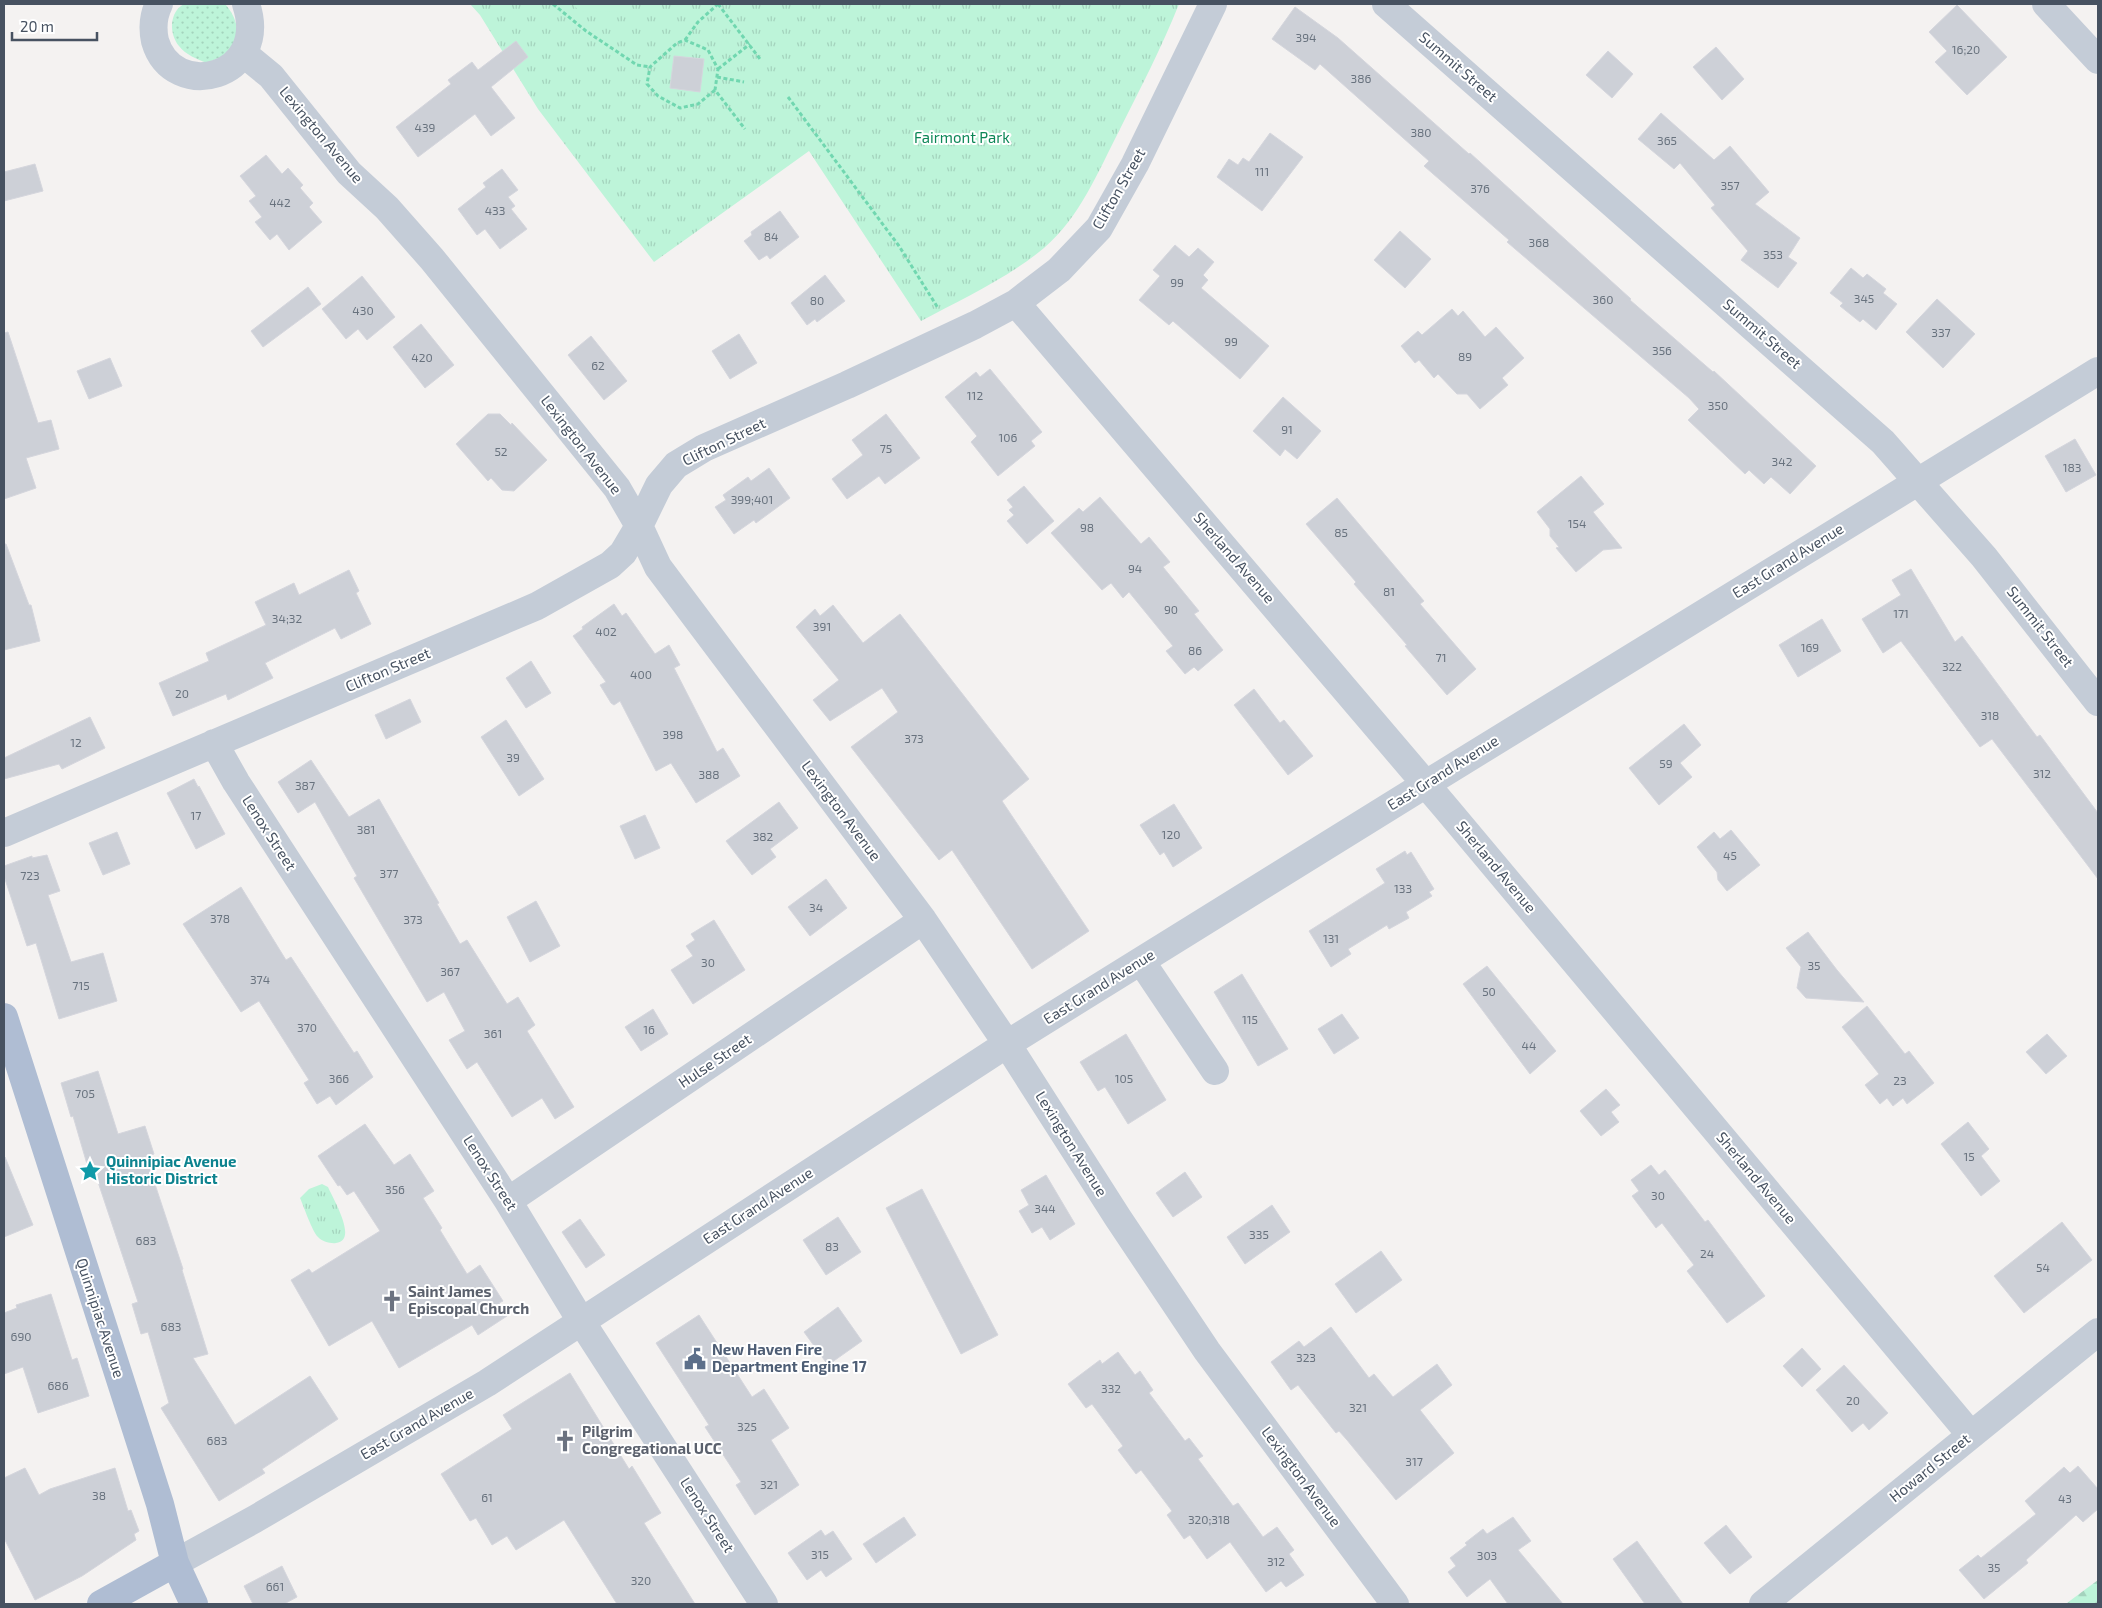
<svg xmlns="http://www.w3.org/2000/svg" width="2102" height="1608" viewBox="0 0 2102 1608" font-family="'Exo 2',sans-serif">
	<style>
		.grass { fill: url(#grass-dots) }
		.forest { fill: url(#forest-firs) }
		.park { fill: url(#park-tufts) }
		.pitch { fill: #bdf4d9 }
		.building { fill: #cdd0d7; stroke: #d5d6dd }
		.lines { fill: none; stroke-linecap: round; stroke-linejoin: round }
		.path { stroke: #71d7b0; stroke-width: 3; stroke-dasharray: 4 2.5; stroke-linecap: butt }
		.minor { stroke: #c4ccd7; stroke-width: 28 }
		.major { stroke: #afbdd3; stroke-width: 28 }
		.labels { text-anchor: middle; stroke-width: 4; stroke-linejoin: round; paint-order: stroke }
		.number-label { font-size: 12px; fill: #68727e }
		.street-label { font-size: 15px; fill: #475261; stroke: #fff }
		.park-label { font-size: 15px; fill: #0d8757; stroke: #fff }
		.culture-label { font-size: 15px; font-weight: bold; fill: #0d838f; stroke: #fff; text-anchor: start }
		.worship-label { font-size: 15px; font-weight: bold; fill: #5b616d; stroke: #fff; text-anchor: start }
		.service-label { font-size: 15px; font-weight: bold; fill: #4e5e75; stroke: #fff; text-anchor: start }
	</style>
	<defs>
		<pattern id="grass-dots" width="8" height="8" patternUnits="userSpaceOnUse" patternTransform="scale(1.25)"><rect width="8" height="8" fill="#bdf4d9"/><path d="M2 2h.1M6 6h.1" fill="none" stroke="#a4d3bd" stroke-width="1.8" stroke-linecap="round"/></pattern>
		<pattern id="forest-firs" width="22" height="20" patternUnits="userSpaceOnUse" patternTransform="scale(1.25)"><rect width="22" height="20" fill="#bdf4d9"/><path d="M5 1l3.5 6h-7zM16 11l3.5 6h-7z" fill="#a4d3bd"/></pattern>
		<pattern id="park-tufts" width="24" height="20" patternUnits="userSpaceOnUse" patternTransform="scale(1.25)"><rect width="24" height="20" fill="#bdf4d9"/><path d="M3 7l-1-3M5 7V3M7 7l1-3M15 17l-1-3M17 17v-4M19 17l1-3" fill="none" stroke="#a4d3bd"/></pattern>
	</defs>
	<rect width="100%" height="100%" fill="#f4f2f1"/>
	<path class="grass" d="M184,4H225C237,17 243,37 229,52C223,57 213,60 207,63C197,59 186,55 179,46C169,34 169,12 184,4Z"/>
	<path class="forest" d="M2098,1580V1604H2066L2067,1603Z"/>
	<path class="park" d="M470,4H1179C1162,47 1140,89 1119,131C1098,172 1080,217 1044,248C1008,278 962,299 921,321L809,151L654,262L538,109L480,15Z
		M322,1184L328,1187C332,1197 359,1241 336,1243C331,1244 321,1241 318,1237C312,1231 304,1207 300,1198L309,1189Z"/>
	<path class="pitch" d="M573,4H634L626,11L580,12Z"/>
	<path class="building" d="M1957,5L2007,57L1967,95L1935,62L1947,51L1929,32Z
		M1295,7L1338,38L1469,154L1470,153L1631,299L1630,300L1713,372L1714,371L1816,466L1790,494L1771,477L1764,484L1749,470L1745,474L1688,420L1699,409L1689,398L1507,242L1509,240L1424,166L1429,161L1320,64L1315,70L1272,39Z
		M516,41L528,57L491,87L515,118L491,136L475,114L418,157L396,127L451,84L448,80L472,62L478,70Z
		M1716,47L1744,79L1722,100L1693,67Z
		M1608,51L1633,74L1612,98L1586,75Z
		M674,56L704,59L700,92L670,88Z
		M1661,113L1714,160L1730,146L1769,192L1755,204L1800,238L1788,257L1797,263L1778,288L1741,260L1748,251L1711,208L1715,205L1680,163L1674,169L1638,139Z
		M1270,133L1303,157L1262,211L1217,177L1229,159L1238,165L1243,158L1249,162Z
		M266,155L282,174L288,168L303,185L300,188L313,203L309,207L322,222L289,250L277,234L270,240L255,222L262,217L249,201L256,196L240,176Z
		M35,164L43,191L4,201V172Z
		M502,169L518,190L508,197L515,206L511,209L527,229L500,249L485,229L477,235L458,209L486,187L483,183Z
		M780,211L799,237L770,259L767,255L759,260L744,241L752,235L751,232Z
		M1400,231L1431,259L1405,288L1374,260Z
		M1175,245L1189,257L1198,248L1214,262L1203,275L1208,280L1201,288L1269,346L1240,379L1173,321L1169,325L1139,300L1160,276L1153,270Z
		M1851,268L1863,278L1867,274L1886,289L1883,293L1897,304L1876,330L1863,319L1860,322L1840,306L1843,303L1830,293Z
		M825,275L845,301L817,322L815,319L807,325L791,303Z
		M362,276L395,317L367,340L358,329L346,339L322,309Z
		M308,287L321,304L263,347L251,331Z
		M1937,299L1975,334L1943,368L1906,332Z
		M1452,309L1458,316L1463,311L1485,337L1496,327L1524,358L1502,378L1508,385L1480,409L1467,394H1457L1438,374L1434,378L1419,360L1415,363L1401,346L1418,331L1422,335Z
		M421,324L454,365L425,388L393,347Z
		M8,332L38,423L51,420L59,449L26,458L36,488L4,499V333Z
		M739,334L757,363L730,379L712,351Z
		M591,336L627,381L604,400L568,355Z
		M110,358L122,386L89,399L77,371Z
		M990,369L1042,432L1031,441L1035,446L998,476L971,442L977,436L945,397L976,372L980,377Z
		M1283,397L1321,431L1297,459L1285,449L1280,456L1253,431Z
		M488,414H500L511,425L512,423L547,460L514,491L502,490L491,478L488,481L456,444Z
		M886,414L920,458L885,484L879,476L847,499L832,479L863,455L852,440Z
		M2075,439L2096,475L2066,492L2045,456Z
		M769,468L790,498L756,523L754,520L734,534L715,507L726,500L723,495L748,477L751,481Z
		M1581,476L1604,504L1593,512L1622,548L1603,550L1576,572L1556,548L1559,547L1550,536V529L1537,512Z
		M1024,486L1054,521L1027,544L1007,521L1014,515L1009,510L1013,507L1007,500Z
		M1100,497L1141,544L1149,537L1170,562L1163,567L1199,611L1194,614L1223,650L1198,671L1194,667L1185,674L1166,651L1173,646L1129,592L1123,598L1111,583L1102,590L1051,533L1079,508L1083,512Z
		M1337,498L1424,601L1420,604L1476,669L1447,695L1405,646L1407,645L1354,584L1356,582L1306,524Z
		M4,544H6L29,605H31L40,641L4,650Z
		M1911,569L1955,642L1962,636L2037,737L2040,735L2098,813V879L1992,739L1980,747L1901,641L1883,653L1862,619L1901,595L1892,580Z
		M349,570L359,591L356,593L371,624L341,639L335,628L265,663L273,678L228,700L226,694L173,716L159,683L209,661L206,653L266,625L255,602L294,583L299,595Z
		M614,604L622,616L626,613L655,654L669,645L680,665L674,668L717,752L723,748L740,776L696,803L671,763L656,771L620,701L614,705L611,703L600,685L606,682L573,636L583,629L582,627Z
		M833,605L863,643L900,614L1029,779L1002,801L1089,931L1032,969L952,850L939,860L851,747L898,712L882,688L830,721L813,700L839,680L796,627L815,609L820,616Z
		M1822,619L1841,651L1798,677L1779,645Z
		M531,661L551,693L526,708L506,678Z
		M1254,689L1280,723L1284,720L1313,756L1288,775L1234,705Z
		M410,699L421,722L386,739L375,715Z
		M90,717L105,748L62,769L59,764L4,779V758Z
		M506,720L544,779L519,796L481,737Z
		M1684,724L1701,745L1680,763L1692,777L1659,805L1629,768Z
		M311,760L349,817L379,799L439,903L437,904L460,944L467,940L507,1004L518,997L535,1025L527,1031L574,1107L555,1119L542,1098L512,1117L477,1062L467,1069L449,1040L465,1031L444,992L427,1002L354,878L357,876L315,802L298,813L278,782Z
		M194,779L198,787L199,786L225,834L196,849L167,793Z
		M779,802L798,828L770,849L776,857L752,875L726,841Z
		M1174,804L1202,848L1173,867L1164,852L1160,855L1140,825Z
		M645,815L660,848L635,859L620,826Z
		M1731,830L1760,865L1727,891L1718,880L1717,872L1697,847L1714,832L1720,839Z
		M117,832L130,864L103,875L89,843Z
		M1405,851L1407,855L1411,852L1434,889L1429,892L1432,896L1406,912L1409,918L1389,929L1387,925L1348,949L1351,954L1331,967L1309,931L1385,883L1376,869Z
		M47,855L60,891L48,895L71,962L103,953L117,1001L59,1019L36,943L27,946L4,876V866L32,856V858Z
		M826,879L847,908L810,936L788,907Z
		M241,887L286,960L291,957L354,1053L357,1051L373,1077L336,1105L330,1096L317,1104L304,1083L309,1080L259,1001L241,1012L183,924Z
		M536,901L560,946L530,962L507,917Z
		M714,920L745,970L693,1004L671,970L693,956L686,946L695,940L691,934Z
		M1808,932L1837,970L1864,1002L1806,998L1797,988L1801,967L1786,948Z
		M1487,966L1556,1051L1530,1074L1463,984Z
		M1242,974L1288,1049L1258,1066L1214,992Z
		M1867,1006L1905,1054L1909,1051L1934,1083L1907,1104L1903,1098L1893,1106L1887,1098L1880,1104L1865,1085L1879,1074L1842,1027Z
		M653,1009L668,1034L641,1051L625,1027Z
		M1342,1014L1359,1038L1334,1054L1318,1029Z
		M1126,1034L1166,1100L1128,1124L1105,1087L1098,1091L1080,1062Z
		M2047,1034L2067,1056L2046,1074L2026,1052Z
		M98,1071L118,1134L145,1126L154,1154L146,1157L183,1269L182,1270L208,1354L193,1358L235,1425L310,1376L338,1419L262,1469L265,1473L219,1501L161,1408L169,1403L148,1332L141,1334L132,1304L138,1302L96,1176L91,1178L73,1116L71,1117L61,1083Z
		M1606,1089L1620,1105L1611,1112L1619,1122L1601,1136L1580,1111Z
		M1968,1122L1989,1149L1981,1156L2000,1181L1981,1196L1941,1144Z
		M365,1124L394,1165L410,1154L434,1191L423,1198L442,1228L440,1230L467,1274L480,1265L503,1301L499,1303L507,1316L478,1335L472,1325L399,1368L372,1321L329,1346L291,1280L309,1269L312,1273L380,1231L354,1191L347,1195L340,1185L338,1186L318,1156Z
		M4,1157H5L33,1225L4,1237Z
		M1651,1165L1659,1175L1665,1170L1705,1222L1708,1220L1765,1296L1727,1323L1687,1271L1694,1265L1662,1223L1656,1228L1632,1196L1639,1191L1631,1180Z
		M1185,1172L1202,1197L1173,1217L1156,1193Z
		M1046,1175L1075,1224L1050,1240L1042,1227L1032,1233L1019,1211L1029,1205L1021,1190Z
		M922,1189L998,1335L961,1354L886,1208Z
		M1272,1205L1290,1232L1245,1264L1227,1237Z
		M838,1217L861,1252L826,1275L803,1240Z
		M580,1219L605,1255L586,1268L562,1232Z
		M2062,1222L2092,1260L2024,1313L1994,1276Z
		M1381,1251L1402,1280L1356,1313L1335,1284Z
		M51,1294L72,1360L77,1358L89,1396L38,1413L23,1367L4,1374V1313L17,1308L16,1305Z
		M838,1307L862,1341L828,1365L804,1332Z
		M699,1315L752,1397L764,1389L789,1428L771,1440L799,1485L755,1515L736,1485L741,1482L705,1427L709,1425L656,1343Z
		M1331,1327L1369,1378L1374,1374L1393,1397L1437,1364L1452,1385L1420,1410L1454,1453L1396,1500L1347,1440L1339,1431L1336,1433L1298,1385L1291,1390L1271,1362L1299,1341L1304,1347Z
		M1802,1348L1821,1369L1802,1387L1783,1366Z
		M1118,1352L1135,1375L1140,1371L1153,1390L1149,1393L1185,1441L1189,1438L1203,1456L1198,1459L1233,1506L1238,1503L1263,1537L1277,1527L1294,1550L1289,1554L1304,1575L1286,1587L1281,1581L1266,1592L1230,1542L1207,1559L1190,1535L1184,1539L1167,1515L1172,1511L1141,1470L1136,1474L1118,1450L1123,1446L1092,1404L1086,1408L1068,1384L1100,1360L1102,1364Z
		M1844,1365L1888,1413L1869,1430L1863,1423L1852,1432L1816,1390Z
		M570,1373L629,1469L632,1466L661,1513L644,1523L695,1604H617L564,1520L516,1550L507,1536L492,1545L476,1518L470,1521L441,1474L512,1429L503,1415Z
		M2078,1466L2098,1489V1509L2083,1522L2076,1515L2026,1560L2028,1563L1984,1599L1959,1570L1978,1555L1981,1558L2036,1514L2025,1501L2064,1467L2070,1473Z
		M25,1468L39,1495L50,1489L115,1468L128,1511L131,1510L139,1531L134,1534L136,1540L82,1576L35,1600L4,1538V1478Z
		M904,1517L916,1535L876,1563L863,1544Z
		M1513,1517L1531,1541L1518,1550L1563,1604H1508L1490,1579L1467,1597L1448,1572L1456,1566L1450,1558L1467,1545L1465,1543L1483,1529L1487,1534Z
		M1726,1525L1752,1557L1730,1574L1704,1543Z
		M821,1530L825,1536L833,1531L852,1559L826,1577L821,1570L807,1580L788,1553Z
		M1637,1541L1683,1604H1645L1613,1559Z
		M282,1566L297,1597L284,1604H253L244,1586Z"/>
	<g class="lines">
		<path class="path" d="M553,4L586,31L637,65L650,67
			M718,4L760,59
			M685,40L698,22L718,4
			M718,69L750,44
			M717,77L744,82
			M715,90L698,104L680,108L658,96L647,84L650,67L677,43L685,40L708,50L718,69L715,90L745,129
			M788,97L899,246L938,308"/>
		<path class="minor" d="M159,4C153,16 152,27 155,41C173,103 271,78 246,4
			M1386,4L1883,442L1984,557L2098,702
			M2046,4L2098,60
			M244,54L271,76L349,173L387,208L432,259L617,488L639,526L658,567L923,920L1007,1044L1118,1218L1207,1351L1395,1604
			M1016,303L1446,808L1971,1435
			M214,743L236,782L508,1201L581,1321L764,1604
			M4,833L537,606L610,565L623,553L639,526L659,485L676,465L704,448L847,385L975,325L1016,303L1059,270L1099,228L1135,164L1213,4
			M1141,961L1215,1071
			M508,1201L923,920
			M175,1563L255,1519L487,1383L1007,1044L1426,784L2098,371
			M1763,1604L2098,1332"/>
		<path class="major" d="M4,1017L160,1504L175,1563L194,1604
			M101,1604L175,1563"/>
	</g>
	<defs>
		<g id="sight-bare" transform="scale(1.725)"><path d="M0-6L1.8-2.2L6-1.7L2.9 1.2L3.7 5.4L0 3.3L-3.7 5.4L-2.9 1.2L-6-1.7L-1.8-2.2Z" fill="#0f9aa8" stroke="#fff" stroke-width="2.5" paint-order="stroke"/></g>
		<g id="church-bare" transform="scale(1.725)"><path d="M-1.2-6h2.4v3.5h3.3v2.4h-3.3V6h-2.4V-.1h-3.3v-2.4h3.3Z" fill="#6b7280" stroke="#fff" stroke-width="2.5" paint-order="stroke"/></g>
		<g id="civic-bare" transform="scale(1.725)"><path d="M-.6-6.5H3V-4.5H.6V-3L4-1V1h2V6H-6V1h2V-1L-.6-3ZM-1.2 2.5V6h2.4V2.5Z" fill="#5c6f8a" stroke="#fff" stroke-width="2.5" paint-order="stroke"/></g>
	</defs>
	<g fill-rule="evenodd">
		<use href="#sight-bare" x="90" y="1171"/>
		<use href="#church-bare" x="392" y="1301"/>
		<use href="#civic-bare" x="695" y="1359"/>
		<use href="#church-bare" x="565" y="1441"/>
	</g>
	<g class="labels">
		<g class="number-label">
			<text x="1306" y="42">394</text>
			<text x="1966" y="54">16;20</text>
			<text x="1361" y="83">386</text>
			<text x="425" y="132">439</text>
			<text x="1421" y="137">380</text>
			<text x="1667" y="145">365</text>
			<text x="1262" y="176">111</text>
			<text x="1730" y="190">357</text>
			<text x="1480" y="193">376</text>
			<text x="280" y="207">442</text>
			<text x="495" y="215">433</text>
			<text x="771" y="241">84</text>
			<text x="1539" y="247">368</text>
			<text x="1773" y="259">353</text>
			<text x="1177" y="287">99</text>
			<text x="1864" y="303">345</text>
			<text x="1603" y="304">360</text>
			<text x="817" y="305">80</text>
			<text x="363" y="315">430</text>
			<text x="1941" y="337">337</text>
			<text x="1231" y="346">99</text>
			<text x="1662" y="355">356</text>
			<text x="1465" y="361">89</text>
			<text x="422" y="362">420</text>
			<text x="598" y="370">62</text>
			<text x="975" y="400">112</text>
			<text x="1718" y="410">350</text>
			<text x="1287" y="434">91</text>
			<text x="1008" y="442">106</text>
			<text x="886" y="453">75</text>
			<text x="501" y="456">52</text>
			<text x="1782" y="466">342</text>
			<text x="2072" y="472">183</text>
			<text x="752" y="504">399;401</text>
			<text x="1577" y="528">154</text>
			<text x="1087" y="532">98</text>
			<text x="1341" y="537">85</text>
			<text x="1135" y="573">94</text>
			<text x="1389" y="596">81</text>
			<text x="1171" y="614">90</text>
			<text x="1901" y="618">171</text>
			<text x="287" y="623">34;32</text>
			<text x="822" y="631">391</text>
			<text x="606" y="636">402</text>
			<text x="1810" y="652">169</text>
			<text x="1195" y="655">86</text>
			<text x="1441" y="662">71</text>
			<text x="1952" y="671">322</text>
			<text x="641" y="679">400</text>
			<text x="182" y="698">20</text>
			<text x="1990" y="720">318</text>
			<text x="673" y="739">398</text>
			<text x="914" y="743">373</text>
			<text x="76" y="747">12</text>
			<text x="513" y="762">39</text>
			<text x="1666" y="768">59</text>
			<text x="2042" y="778">312</text>
			<text x="709" y="779">388</text>
			<text x="305" y="790">387</text>
			<text x="196" y="820">17</text>
			<text x="366" y="834">381</text>
			<text x="1171" y="839">120</text>
			<text x="763" y="841">382</text>
			<text x="1730" y="860">45</text>
			<text x="389" y="878">377</text>
			<text x="30" y="880">723</text>
			<text x="1403" y="893">133</text>
			<text x="816" y="912">34</text>
			<text x="220" y="923">378</text>
			<text x="413" y="924">373</text>
			<text x="1331" y="943">131</text>
			<text x="708" y="967">30</text>
			<text x="1814" y="970">35</text>
			<text x="450" y="976">367</text>
			<text x="260" y="984">374</text>
			<text x="81" y="990">715</text>
			<text x="1489" y="996">50</text>
			<text x="1250" y="1024">115</text>
			<text x="307" y="1032">370</text>
			<text x="649" y="1034">16</text>
			<text x="493" y="1038">361</text>
			<text x="1529" y="1050">44</text>
			<text x="339" y="1083">366</text>
			<text x="1124" y="1083">105</text>
			<text x="1900" y="1085">23</text>
			<text x="85" y="1098">705</text>
			<text x="1969" y="1161">15</text>
			<text x="395" y="1194">356</text>
			<text x="1658" y="1200">30</text>
			<text x="1045" y="1213">344</text>
			<text x="1259" y="1239">335</text>
			<text x="146" y="1245">683</text>
			<text x="832" y="1251">83</text>
			<text x="1707" y="1258">24</text>
			<text x="2043" y="1272">54</text>
			<text x="171" y="1331">683</text>
			<text x="21" y="1341">690</text>
			<text x="1306" y="1362">323</text>
			<text x="58" y="1390">686</text>
			<text x="1111" y="1393">332</text>
			<text x="1853" y="1405">20</text>
			<text x="1358" y="1412">321</text>
			<text x="747" y="1431">325</text>
			<text x="217" y="1445">683</text>
			<text x="1414" y="1466">317</text>
			<text x="769" y="1489">321</text>
			<text x="99" y="1500">38</text>
			<text x="487" y="1502">61</text>
			<text x="2065" y="1503">43</text>
			<text x="1209" y="1524">320;318</text>
			<text x="820" y="1559">315</text>
			<text x="1487" y="1560">303</text>
			<text x="1276" y="1566">312</text>
			<text x="1994" y="1572">35</text>
			<text x="641" y="1585">320</text>
			<text x="275" y="1591">661</text>
		</g>
		<g class="street-label">
			<text transform="translate(1458 67) rotate(41)" y="5">Summit Street</text>
			<text transform="translate(321 135) rotate(50)" y="5">Lexington Avenue</text>
			<text transform="translate(1119 189) rotate(-60)" y="5">Clifton Street</text>
			<text transform="translate(1762 334) rotate(41)" y="5">Summit Street</text>
			<text transform="translate(724 442) rotate(-26)" y="5">Clifton Street</text>
			<text transform="translate(581 445) rotate(52)" y="5">Lexington Avenue</text>
			<text transform="translate(1234 558) rotate(49)" y="5">Sherland Avenue</text>
			<text transform="translate(1788 561) rotate(-32)" y="5">East Grand Avenue</text>
			<text transform="translate(2040 627) rotate(52)" y="5">Summit Street</text>
			<text transform="translate(388 670) rotate(-23)" y="5">Clifton Street</text>
			<text transform="translate(1443 773) rotate(-32)" y="5">East Grand Avenue</text>
			<text transform="translate(841 811) rotate(53)" y="5">Lexington Avenue</text>
			<text transform="translate(269 833) rotate(57)" y="5">Lenox Street</text>
			<text transform="translate(1496 867) rotate(50)" y="5">Sherland Avenue</text>
			<text transform="translate(1099 987) rotate(-32)" y="5">East Grand Avenue</text>
			<text transform="translate(715 1061) rotate(-34)" y="5">Hulse Street</text>
			<text transform="translate(1071 1144) rotate(58)" y="5">Lexington Avenue</text>
			<text transform="translate(490 1173) rotate(57)" y="5">Lenox Street</text>
			<text transform="translate(1756 1178) rotate(50)" y="5">Sherland Avenue</text>
			<text transform="translate(758 1206) rotate(-33)" y="5">East Grand Avenue</text>
			<text transform="translate(100 1318) rotate(72)" y="5">Quinnipiac Avenue</text>
			<text transform="translate(417 1424) rotate(-30)" y="5">East Grand Avenue</text>
			<text transform="translate(1930 1468) rotate(-39)" y="5">Howard Street</text>
			<text transform="translate(1301 1477) rotate(53)" y="5">Lexington Avenue</text>
			<text transform="translate(707 1515) rotate(57)" y="5">Lenox Street</text>
		</g>
		<g class="park-label">
			<text x="962" y="143">Fairmont Park</text>
		</g>
		<g class="culture-label">
			<text x="106" y="1167">Quinnipiac Avenue<tspan x="106" dy="17">Historic District</tspan></text>
		</g>
		<g class="worship-label">
			<text x="408" y="1297">Saint James<tspan x="408" dy="17">Episcopal Church</tspan></text>
			<text x="582" y="1437">Pilgrim<tspan x="582" dy="17">Congregational UCC</tspan></text>
		</g>
		<g class="service-label">
			<text x="712" y="1355">New Haven Fire<tspan x="712" dy="17">Department Engine 17</tspan></text>
		</g>
	</g>
	<rect width="2102" height="1608" fill="none" stroke="#475261" stroke-width="10"/>
	<path d="M12 32v8h85v-8" fill="none" stroke="#475261" stroke-width="2.5"/>
	<text x="20" y="32" font-size="15" fill="#475261" stroke="#ffffff" stroke-width="4" paint-order="stroke">20 m</text>
</svg>
